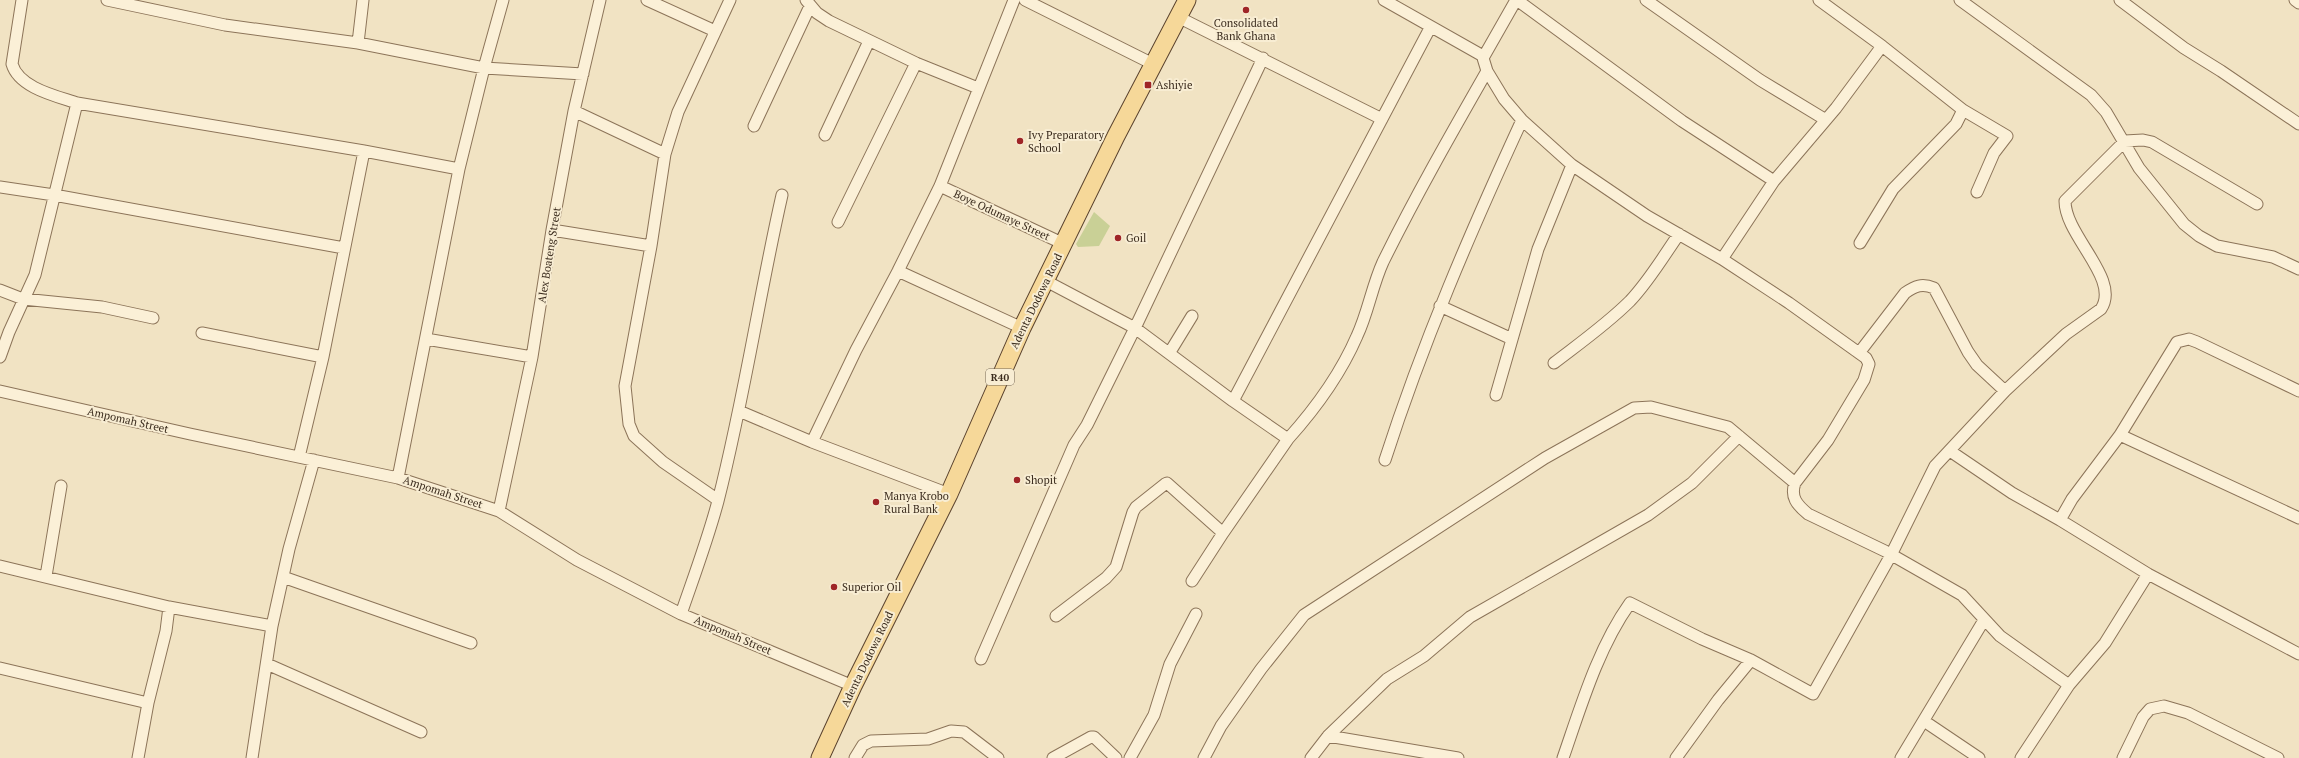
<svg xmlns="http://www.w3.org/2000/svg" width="2299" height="758" viewBox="0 0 2299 758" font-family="'PT Serif',serif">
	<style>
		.green { fill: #c9d096 }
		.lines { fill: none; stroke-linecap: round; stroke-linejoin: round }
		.street-casing { stroke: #8c7459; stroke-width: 13 }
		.primary-casing { stroke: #5a422d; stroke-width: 19 }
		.street { stroke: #fbf0d7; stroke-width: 11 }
		.primary { stroke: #f6d899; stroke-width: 17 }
		.poi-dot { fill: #9f2527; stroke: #f8edd3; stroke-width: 1.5 }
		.labels { text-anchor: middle; stroke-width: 4; stroke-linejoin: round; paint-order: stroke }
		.shield { fill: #f8edd3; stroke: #746654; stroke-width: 1 }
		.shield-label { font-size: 10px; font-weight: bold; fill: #3b2c1e }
		.poi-label { font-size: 11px; fill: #3b2c1e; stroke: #f8edd3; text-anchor: start }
		.street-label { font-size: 11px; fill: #3b2c1e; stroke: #f8edd3 }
	</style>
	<rect width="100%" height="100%" fill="#f1e3c3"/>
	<path class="green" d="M1094,212L1110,226L1099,246L1078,247L1076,244Z"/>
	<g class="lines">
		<g class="street-casing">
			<path id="street" d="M22,0L12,64C19,88 56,96 77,103L364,151L459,169
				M107,0L225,25L358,43L484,68L583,74
				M647,0L715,31
				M806,0L817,13L829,21L916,63L978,88
				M1025,0L1153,64
				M1384,0L1483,56
				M1516,0L1483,58L1487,71L1504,99L1522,120L1572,165L1647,216L1722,259L1789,303L1866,358L1869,364L1864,380L1828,440L1795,483C1790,497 1797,505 1808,514L1885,551L1962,595L2000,636L2069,685
				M1517,0L1682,121L1774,181
				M1646,0L1760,80L1826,120
				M1819,0L1882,46L1963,110L2007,136L1994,153L1977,192
				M1960,0L2091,95L2106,112L2139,168L2184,224L2199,236L2217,246L2273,257L2299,269
				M2120,0L2184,48L2221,71L2299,124
				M2295,0L2299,3
				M1178,17L1382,119
				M358,43L363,0
				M574,111L665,154
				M754,126L810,6
				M825,135L869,41
				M940,186L1064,244
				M0,187L54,195L344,248
				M838,222L916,63
				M552,230L651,246
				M1860,243L1893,189L1956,124L1963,110
				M1722,259L1774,181L1836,108L1882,46
				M898,271L1022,328
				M1046,281L1135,328L1233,401L1430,28
				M0,290L23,299L102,307L153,318
				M1440,306L1512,339
				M202,333L323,357
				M426,339L532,357
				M1170,352L1192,316
				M1859,353L1905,293C1915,286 1922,283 1934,288L1968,352L1977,365L2005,391
				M0,357L9,332L35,275L77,103
				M1554,363C1580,343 1607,324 1630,301C1649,281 1663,257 1679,234
				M0,391L190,434L398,478L499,511L577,560L681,614L853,686
				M1496,395L1538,249L1572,165
				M1233,401L1288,439C1315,409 1341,373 1357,336C1368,313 1372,286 1383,262C1415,197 1451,134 1487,71
				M739,411L812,442L949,494
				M2120,435L2299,518
				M812,442L856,350L898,271L940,186L1014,0
				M1950,451L2012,493L2060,520L2148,574L2299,654
				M299,457L323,357L364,151
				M1385,460C1423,342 1470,233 1522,120
				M398,478L459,169L484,68L503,0
				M718,500L663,462L634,436L629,424L625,386L651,246L665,154L678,112L730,0
				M499,511L532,357L552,230L574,111L600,0
				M2060,520L2072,499L2120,435L2177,342L2189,339L2197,342L2299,391
				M0,566L169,607L272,626
				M46,576L61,486
				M283,577L471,643
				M1192,581L1223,533L1288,439
				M681,614C694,576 708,539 718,501C744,400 759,296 782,195
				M1056,616L1106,578L1116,567L1133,512L1136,507L1165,484L1167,483L1223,533
				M981,659L1074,445L1087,425L1135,328L1263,58
				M267,664L421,732
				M0,668L148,703
				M1924,721L1979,758
				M1328,736L1458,758
				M138,758L148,703L166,631L169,607
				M252,758L272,626L289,549L314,460
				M855,758L863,745L871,741L928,739L951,731L964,732L998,758
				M1053,758L1091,737H1094L1116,758
				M1130,758L1154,715L1170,664L1196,614
				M1204,758L1221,726L1261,669L1304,615L1545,458L1634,408L1651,407L1728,427L1795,483
				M1311,758L1328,736L1387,679L1424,656L1470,617L1648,515L1692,483L1739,436
				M1563,758C1581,706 1598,648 1630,603L1702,639L1751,660L1813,694L1891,555L1935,466L2005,391L2066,334L2101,309C2121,279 2065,236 2065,201L2125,141L2143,140L2152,142L2257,204
				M1676,758L1718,700L1751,660
				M1901,758L1984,620
				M2021,758L2069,685L2105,643L2148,574
				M2123,758L2143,717L2150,709L2164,706L2188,713L2278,758"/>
		</g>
		<g class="primary-casing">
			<path id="primary" d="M820,758L853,686L949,494L1022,328L1116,136L1187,0"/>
		</g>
		<use href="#street" class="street"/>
		<use href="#primary" class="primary"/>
	</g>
	<g class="poi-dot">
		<circle cx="1246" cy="10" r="4"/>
		<rect x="1144" y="81" width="8" height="8" rx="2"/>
		<circle cx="1020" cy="141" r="4"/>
		<circle cx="1118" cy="238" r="4"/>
		<circle cx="1017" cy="480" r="4"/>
		<circle cx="876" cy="502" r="4"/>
		<circle cx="834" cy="587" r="4"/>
	</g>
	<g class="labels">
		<rect class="shield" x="986" y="369" width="28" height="16" rx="3"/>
		<g class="shield-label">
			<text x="1000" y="381">R40</text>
		</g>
		<g class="poi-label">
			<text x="1246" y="27" text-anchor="middle">Consolidated<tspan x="1246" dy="13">Bank Ghana</tspan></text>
			<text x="1156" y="89">Ashiyie</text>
			<text x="1028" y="139">Ivy Preparatory<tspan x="1028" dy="13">School</tspan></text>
			<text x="1126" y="242">Goil</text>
			<text x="1025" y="484">Shopit</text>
			<text x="884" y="500">Manya Krobo<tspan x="884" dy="13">Rural Bank</tspan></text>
			<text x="842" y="591">Superior Oil</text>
		</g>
		<g class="street-label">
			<text transform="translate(1002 215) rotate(25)" y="4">Boye Odumaye Street</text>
			<text transform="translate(549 255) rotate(-81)" y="4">Alex Boateng Street</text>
			<text transform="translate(1036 301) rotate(-64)" y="4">Adenta Dodowa Road</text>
			<text transform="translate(128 420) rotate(13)" y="4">Ampomah Street</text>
			<text transform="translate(443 492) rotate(18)" y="4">Ampomah Street</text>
			<text transform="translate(733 635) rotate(23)" y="4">Ampomah Street</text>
			<text transform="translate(867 659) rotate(-64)" y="4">Adenta Dodowa Road</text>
		</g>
	</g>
</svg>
